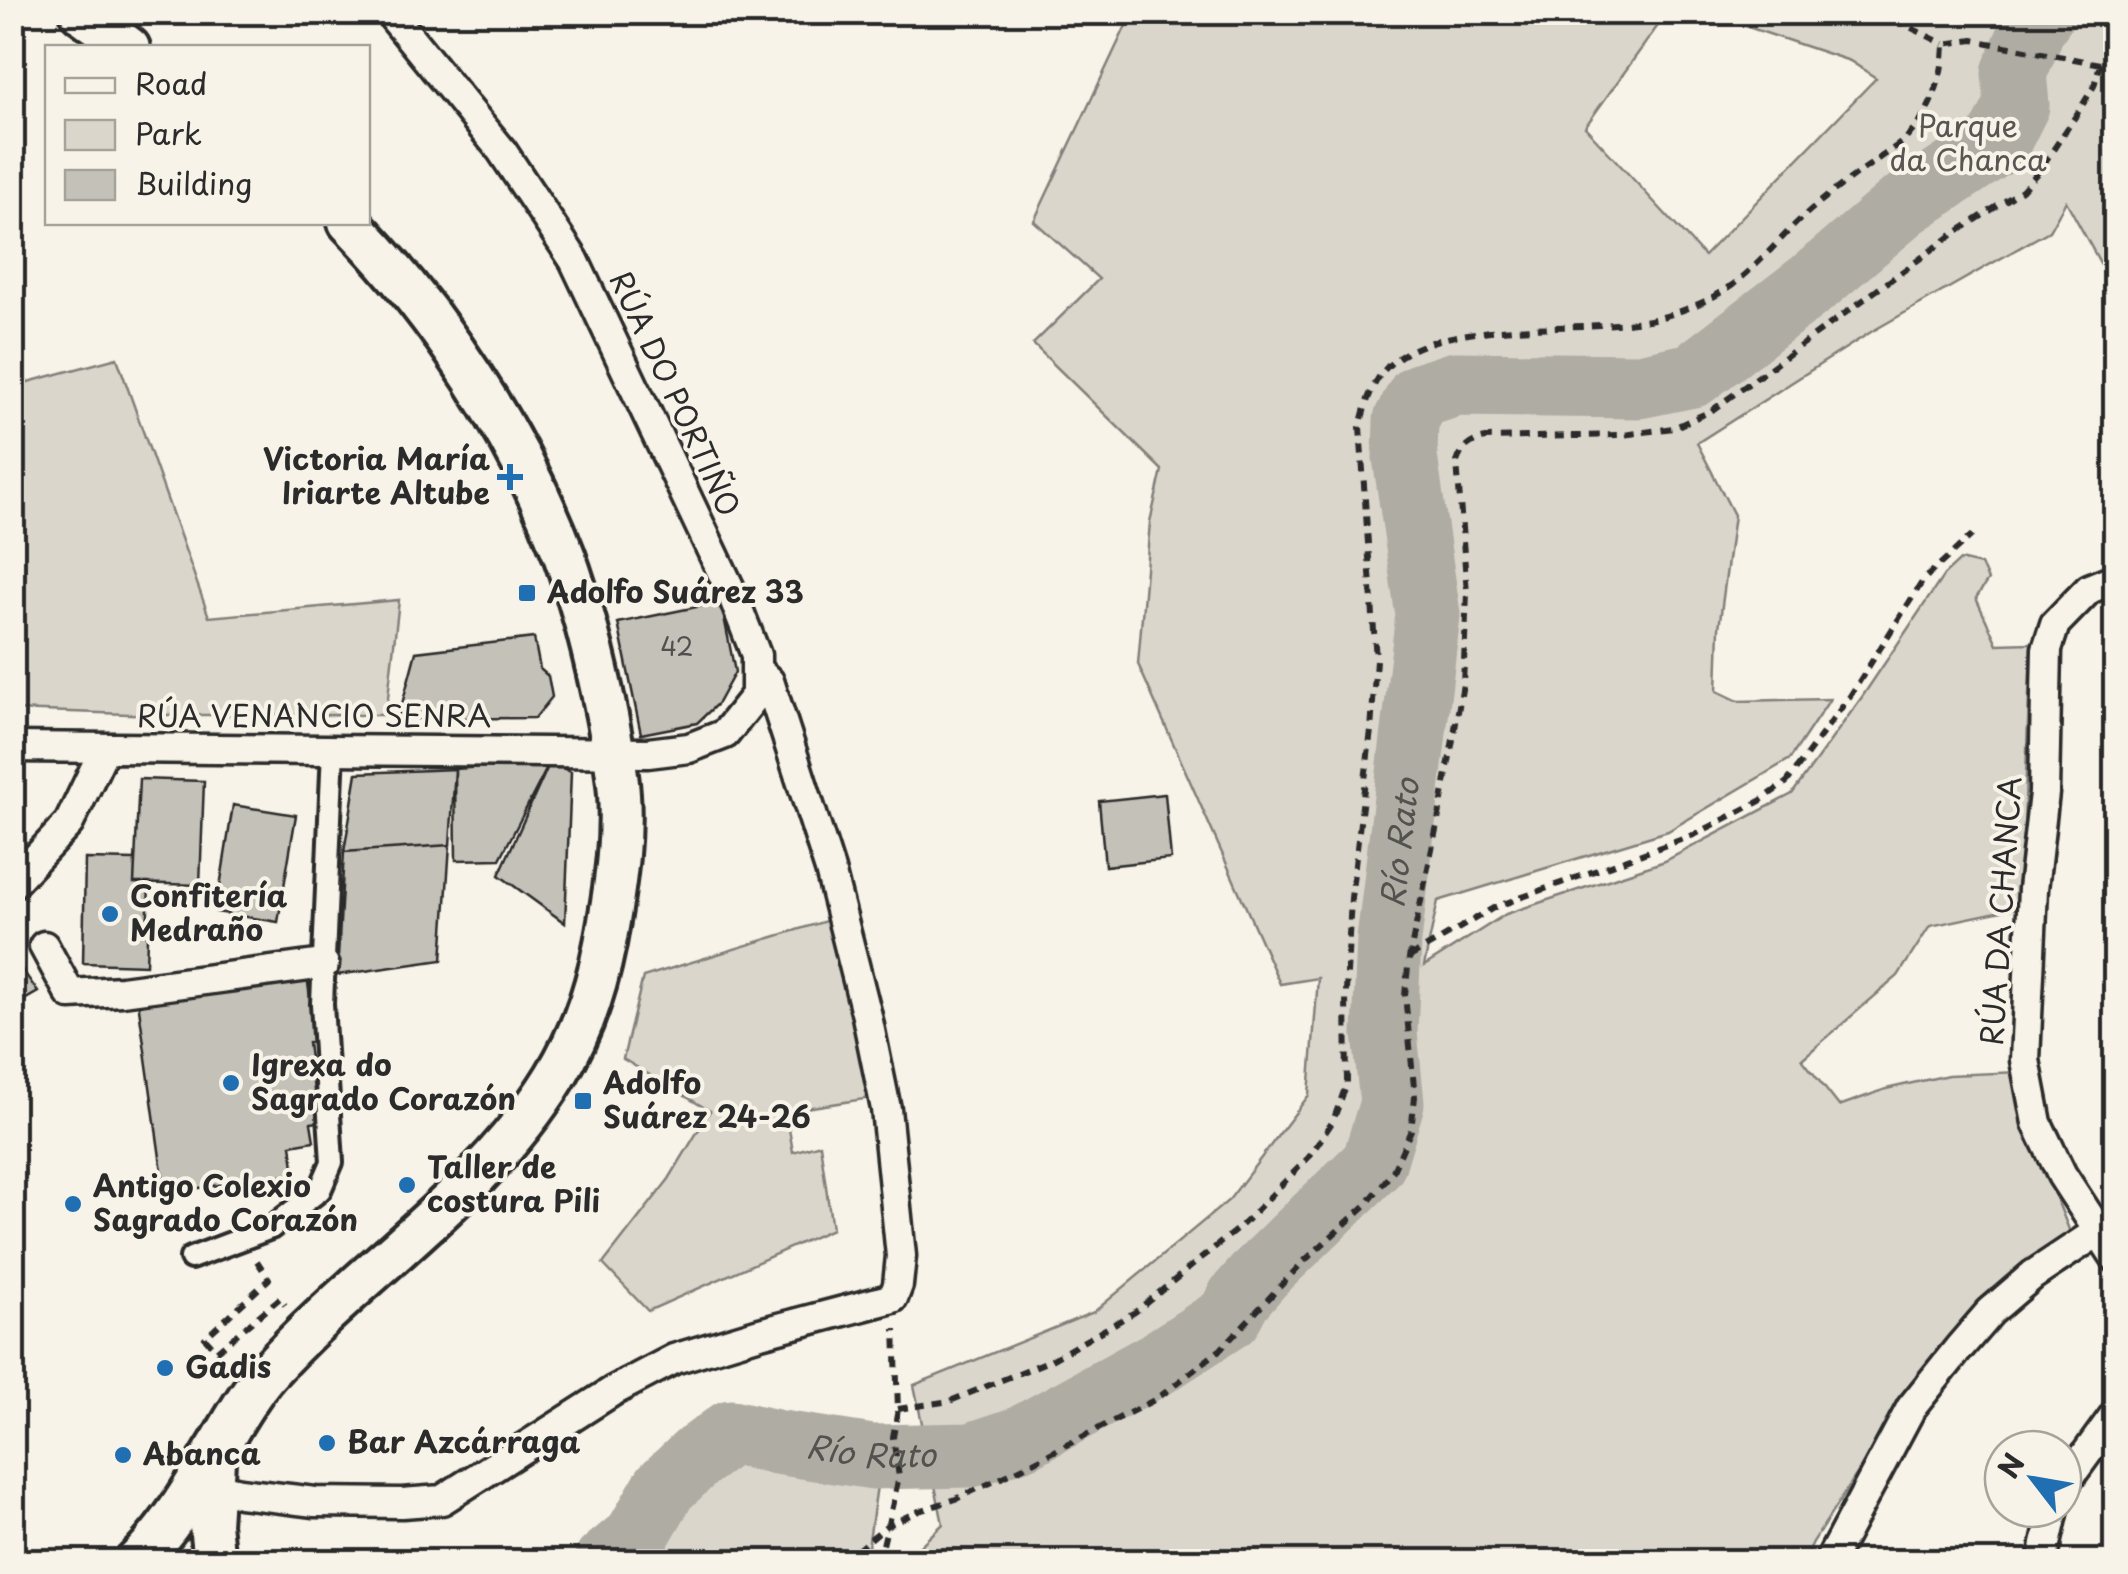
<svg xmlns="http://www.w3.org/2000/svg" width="2128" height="1574" viewBox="0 0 2128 1574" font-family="'Playpen Sans',sans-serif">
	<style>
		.green { fill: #dad6cc; stroke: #82807c; stroke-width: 2.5 }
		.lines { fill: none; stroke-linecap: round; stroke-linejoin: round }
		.river { stroke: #afaca4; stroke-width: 65 }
		.building { fill: #c4c1b9; stroke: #2b2b2b; stroke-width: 2.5 }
		.pedestrian-casing { stroke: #2b2b2b; stroke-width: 28 }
		.minor-casing { stroke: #2b2b2b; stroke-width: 35 }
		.secondary-casing { stroke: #2b2b2b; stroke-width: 48 }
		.path { stroke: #2b2b2b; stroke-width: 6; stroke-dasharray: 10 8; stroke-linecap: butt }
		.pedestrian { stroke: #f7f3e8; stroke-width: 20 }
		.minor { stroke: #f7f3e8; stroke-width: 28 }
		.secondary { stroke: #f7f3e8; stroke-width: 40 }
		.poi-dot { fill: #1f6fb2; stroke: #f7f3e8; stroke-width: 4 }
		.labels { text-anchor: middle; stroke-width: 8; stroke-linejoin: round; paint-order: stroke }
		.number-label { font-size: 25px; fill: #51504e }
		.park-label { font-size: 30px; fill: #575653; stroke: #f7f3e8 }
		.street-label { font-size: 30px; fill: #2b2b2b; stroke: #f7f3e8 }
		.poi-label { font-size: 30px; font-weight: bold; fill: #2b2b2b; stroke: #f7f3e8; text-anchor: start }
		.water-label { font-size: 32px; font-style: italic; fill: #53524f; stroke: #f7f3e8 }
	</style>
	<rect width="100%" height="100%" fill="#f7f3e8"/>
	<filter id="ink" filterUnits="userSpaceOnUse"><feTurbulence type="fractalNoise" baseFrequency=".01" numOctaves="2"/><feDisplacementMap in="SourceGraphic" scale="20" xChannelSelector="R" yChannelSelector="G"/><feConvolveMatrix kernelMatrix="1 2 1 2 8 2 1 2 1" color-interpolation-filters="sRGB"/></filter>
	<g filter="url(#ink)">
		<path class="green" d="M1132,13H1667L1585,127L1704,256L1876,78L1850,61L1706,13H2115V290L2066,201L2049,231L1871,332L1697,443L1734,515L1719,628L1717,691L1738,701L1830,699L1790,759L1668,831L1438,901L1424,966L1506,914L1665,861L1792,794L1862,697L1944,575L1960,560L1981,565L1988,580L1976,598L1997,644L2031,643L2021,907L1930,926L1898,976L1802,1059L1839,1106L1886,1089L1948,1075L2020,1072L2017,1101L2070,1232L2002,1293L1907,1396L1813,1542L1804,1561L903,1562L943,1524L914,1385L1094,1312L1229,1200L1309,1095L1318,978L1280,984L1138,664L1150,522L1162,470L1033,344L1099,279L1034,221Z
			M117,358L209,617L399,600L386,715H158L13,710V386Z
			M829,920L863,1025L871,1098L786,1111L793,1152L820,1144L832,1229L648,1311L603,1264L669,1179L710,1111L623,1059L643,977Z
			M735,1444L789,1456L845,1476L878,1479L866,1561H618L696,1470Z"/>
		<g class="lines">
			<path class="river" id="s1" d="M606,1562L636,1537L665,1487L697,1457L731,1432L776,1442L873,1457L971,1455L1022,1438L1158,1363L1229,1317L1239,1298L1261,1273L1374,1163L1392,1103L1385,1033L1389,940L1428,615L1405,457L1406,420L1419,396L1456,384L1639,386L1693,375L1814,282L1903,206L1998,143L2017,105L2014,73L2033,28L2043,12"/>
		</g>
		<path class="building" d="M721,602L735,672L718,703L697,723L641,734L618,623Z
			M534,638L540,669L548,676L552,697L535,718L398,719L416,652Z
			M550,762L500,859L456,860L455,769Z
			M550,762L571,772L565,923L499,875Z
			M455,769L450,845L344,852L357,773Z
			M139,779L204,781L200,885L134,883Z
			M1165,794L1171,859L1105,866L1099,801Z
			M233,805L296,815L278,922L216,912Z
			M450,845L442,960L337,975L344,852Z
			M85,859L135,860L134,883H149L146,965L83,963Z
			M12,955L38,992L12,1007Z
			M307,976L316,1042L308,1043L318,1122L311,1123L314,1141L291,1145L295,1174L165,1193L138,1001Z"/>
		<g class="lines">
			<g class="pedestrian-casing">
				<path id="pedestrian" d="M191,1258L271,1228L320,1190L332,1162L322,1004L333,749"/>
			</g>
			<g class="minor-casing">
				<path id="minor" d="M2116,578L2089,589L2055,624L2047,649L2044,793L2033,889L2025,1060L2037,1123L2062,1175L2116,1258
					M12,747L648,753L689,748L725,734L756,695V655L731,591L574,260L502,151L389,12
					M12,884L69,823L105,748
					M44,946L70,994L122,991L324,964
					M211,1486L240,1493L315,1502L402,1503L442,1500L613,1391L674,1359L760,1333L893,1298L898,1285L901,1256L886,1109L867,1016L830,870L769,681L757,670
					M2063,1486L2116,1413
					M1829,1562L1911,1408L1959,1348L1990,1312L2033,1275L2099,1231
					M2042,1562L2054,1509"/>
			</g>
			<g class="secondary-casing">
				<path id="secondary" d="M81,12L129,48
					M136,1562C169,1530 192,1491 215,1452C232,1425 246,1397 267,1373C359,1271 482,1196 555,1077C585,1028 600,978 609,921C616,879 622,837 619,794C617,767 612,742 607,716C596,661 583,607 564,555C518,435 439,314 349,222
					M214,1562L210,1524L214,1461"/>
			</g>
			<path class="path" d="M1879,12L1944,44
				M1410,957L1495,907L1694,835L1760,801L1787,782L1850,696L1924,579L1972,535
				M257,1261L269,1279L205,1338L217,1351L280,1298L285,1305
				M898,1409L950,1401L1051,1360L1135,1312L1241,1226L1309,1157L1333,1121L1347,1083L1346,992L1351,898L1371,730L1376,660L1360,427C1364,410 1369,392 1379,377C1425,308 1596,339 1669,315C1691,308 1712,299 1731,286C1764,262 1787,228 1819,203C1837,188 1855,175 1874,162C1885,153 1901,145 1910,134C1932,109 1943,78 1944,44L1973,40L2100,64
				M843,1562L886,1526L919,1511L956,1499L1014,1472L1158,1398L1221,1349L1303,1262L1366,1205L1393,1171L1411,1130L1415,1097L1405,995L1409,958L1441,806L1463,684L1467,593L1457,462C1463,446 1471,441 1486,438L1623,435L1673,428L1711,411L1951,236L2022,190L2039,171L2077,114L2094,86L2100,64L2116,44
				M879,1562L899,1477L893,1437L898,1409L895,1329"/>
			<use href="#pedestrian" class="pedestrian"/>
			<use href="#minor" class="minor"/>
			<use href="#secondary" class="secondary"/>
		</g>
	</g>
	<g class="poi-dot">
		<path d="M505 462h10v10h10v10h-10v10h-10v-10h-10v-10h10z"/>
		<rect x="517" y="583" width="20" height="20" rx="5"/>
		<circle cx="110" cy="914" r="10"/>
		<circle cx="231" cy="1083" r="10"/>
		<rect x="573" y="1091" width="20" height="20" rx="5"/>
		<circle cx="407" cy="1185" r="10"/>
		<circle cx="73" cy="1204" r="10"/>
		<circle cx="165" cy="1368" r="10"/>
		<circle cx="327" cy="1443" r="10"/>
		<circle cx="123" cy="1455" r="10"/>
	</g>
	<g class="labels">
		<g class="number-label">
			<text x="677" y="656">42</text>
		</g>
		<g class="park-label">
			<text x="1968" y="137">Parque<tspan x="1968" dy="34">da Chanca</tspan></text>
		</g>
		<g class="street-label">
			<text transform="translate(674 394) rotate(65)" y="10">RÚA DO PORTIÑO</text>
			<text x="314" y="727">RÚA VENANCIO SENRA</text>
			<text transform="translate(2002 911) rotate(-86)" y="10">RÚA DA CHANCA</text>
		</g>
		<g class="poi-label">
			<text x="490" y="470" text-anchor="end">Victoria María<tspan x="490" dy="34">Iriarte Altube</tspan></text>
			<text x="547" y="603">Adolfo Suárez 33</text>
			<text x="130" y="907">Confitería<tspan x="130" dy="34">Medraño</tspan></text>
			<text x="251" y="1076">Igrexa do<tspan x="251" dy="34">Sagrado Corazón</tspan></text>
			<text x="603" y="1094">Adolfo<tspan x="603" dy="34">Suárez 24-26</tspan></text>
			<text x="427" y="1178">Taller de<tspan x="427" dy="34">costura Pili</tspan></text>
			<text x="93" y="1197">Antigo Colexio<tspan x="93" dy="34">Sagrado Corazón</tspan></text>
			<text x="185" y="1378">Gadis</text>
			<text x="347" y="1453">Bar Azcárraga</text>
			<text x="143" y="1465">Abanca</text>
		</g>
		<g class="water-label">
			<text dy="11" stroke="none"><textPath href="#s1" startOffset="1255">Río Rato</textPath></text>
			<text dy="11" stroke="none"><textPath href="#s1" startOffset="325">Río Rato</textPath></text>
		</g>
	</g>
	<rect width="2128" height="1574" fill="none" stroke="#f7f3e8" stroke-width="50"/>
	<rect x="25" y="25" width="2078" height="1524" fill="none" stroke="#2b2b2b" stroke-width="4" filter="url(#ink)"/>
	<rect x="45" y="45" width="325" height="180" fill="#f7f3e8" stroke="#a5a39c" stroke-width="2.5"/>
	<rect x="65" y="78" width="50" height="15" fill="#f7f3e8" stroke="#a5a39c" stroke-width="2.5"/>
	<text x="135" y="95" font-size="30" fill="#2b2b2b">Road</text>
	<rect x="65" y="120" width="50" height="30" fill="#dad6cc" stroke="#a5a39c" stroke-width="2.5"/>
	<text x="135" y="145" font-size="30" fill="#2b2b2b">Park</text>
	<rect x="65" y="170" width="50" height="30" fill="#c4c1b9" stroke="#a5a39c" stroke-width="2.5"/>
	<text x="135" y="195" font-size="30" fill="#2b2b2b">Building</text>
	<g transform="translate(2033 1479) rotate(301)"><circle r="48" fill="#f7f3e8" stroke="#a5a39c" stroke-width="2.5"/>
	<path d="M0-8L18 38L0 25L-18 38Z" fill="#1f6fb2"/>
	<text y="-15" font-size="28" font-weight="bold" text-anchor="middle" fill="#2b2b2b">N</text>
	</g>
</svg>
